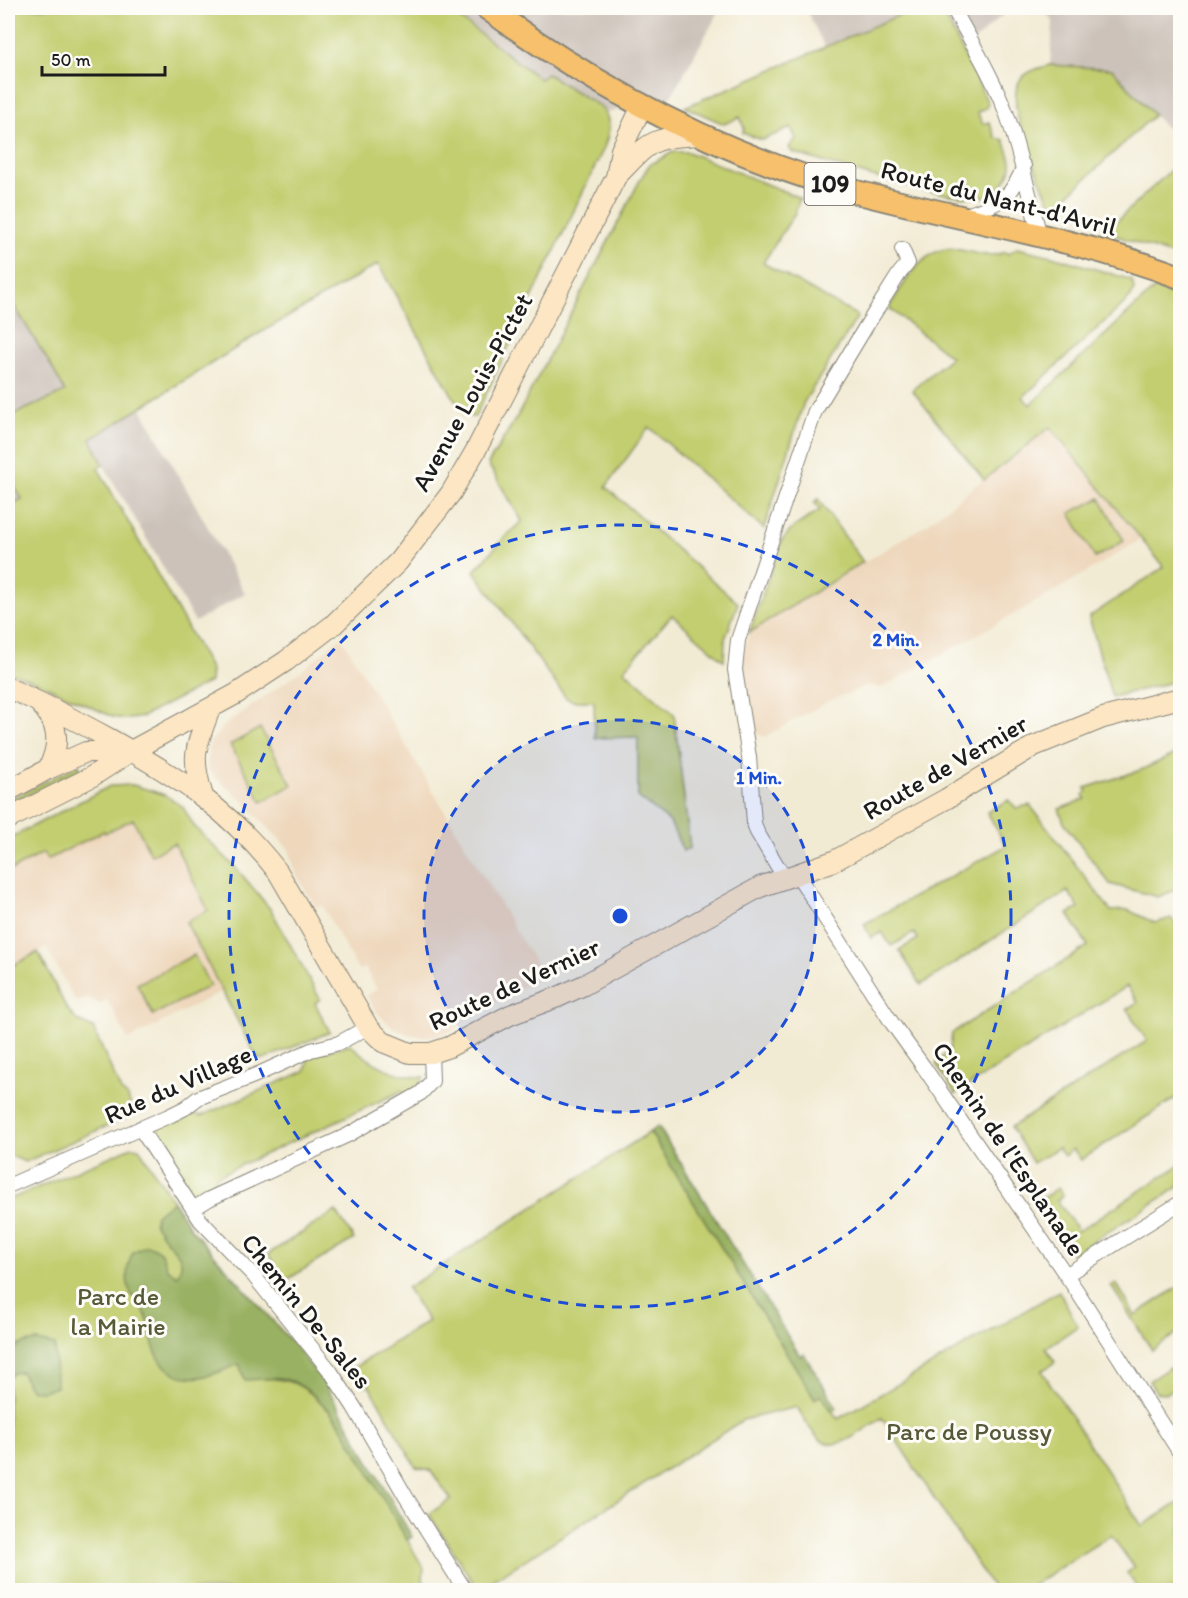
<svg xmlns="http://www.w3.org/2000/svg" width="1188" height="1598" viewBox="0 0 1188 1598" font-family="Itim,sans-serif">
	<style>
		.built { fill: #eed7bb }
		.industrial { fill: #ccc2b9 }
		.green { fill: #c2ce70; stroke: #6f7546; stroke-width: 1.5 }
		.forest { fill: #99b162; stroke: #5a663f; stroke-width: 1.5 }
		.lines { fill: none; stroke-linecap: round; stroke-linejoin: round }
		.street-casing { stroke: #878478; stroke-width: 16 }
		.secondary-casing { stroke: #878478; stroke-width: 22 }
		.primary-casing { stroke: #878478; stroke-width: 26 }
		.street { stroke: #fff; stroke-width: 14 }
		.secondary { stroke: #fce6c4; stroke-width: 20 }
		.primary { stroke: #f7c06c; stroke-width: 22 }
		.ring { fill: none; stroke: #1d4ed8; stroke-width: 3; stroke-dasharray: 10 8 }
		.labels { text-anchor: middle; stroke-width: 6; stroke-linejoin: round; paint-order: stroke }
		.shield { fill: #fdfcf7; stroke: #605f5e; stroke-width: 1.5 }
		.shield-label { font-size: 24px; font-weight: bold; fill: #1c1c1c }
		.street-label { font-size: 26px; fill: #1c1c1c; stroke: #fdfcf7 }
		.park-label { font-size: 26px; fill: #565a39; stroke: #fdfcf7 }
		.centre { fill: #1d4ed8; stroke: #fdfcf7; stroke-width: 3 }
		.ring-label { font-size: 18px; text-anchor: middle; font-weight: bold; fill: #1d4ed8; stroke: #fdfcf7; stroke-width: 6; stroke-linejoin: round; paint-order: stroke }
	</style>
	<rect width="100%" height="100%" fill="#fdfcf7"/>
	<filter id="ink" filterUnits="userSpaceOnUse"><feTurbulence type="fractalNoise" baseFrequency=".0167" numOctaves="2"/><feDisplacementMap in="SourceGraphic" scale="12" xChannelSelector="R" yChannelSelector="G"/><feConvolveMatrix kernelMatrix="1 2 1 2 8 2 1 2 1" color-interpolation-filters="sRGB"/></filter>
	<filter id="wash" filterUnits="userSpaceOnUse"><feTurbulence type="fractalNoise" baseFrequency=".008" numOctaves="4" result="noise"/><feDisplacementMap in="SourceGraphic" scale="24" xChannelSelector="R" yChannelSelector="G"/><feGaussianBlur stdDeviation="1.35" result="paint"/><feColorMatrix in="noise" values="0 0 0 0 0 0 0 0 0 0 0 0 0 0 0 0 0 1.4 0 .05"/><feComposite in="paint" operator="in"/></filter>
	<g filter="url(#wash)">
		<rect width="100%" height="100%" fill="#f2ebd4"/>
		<path class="built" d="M1050,426L1140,540L1045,597L881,688L868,685L823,704L765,737L752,731L742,658L749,633L927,524Z
			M341,637L543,976L465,1019L454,1030L438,1036L424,1037L409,1035L393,1027L377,1013L367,996L377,989L365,968L358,970L322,905L317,908L296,874L289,849L241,799L211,773L207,767L209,745L223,726L301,671Z
			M133,819L151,854L173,843L208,910L186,922L222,991L128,1040L107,999L100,1004L87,997L76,1002L46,947L38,952L66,1007L76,1020L93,1028L121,1091L127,1096L135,1114L25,1162L11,1156L8,1157V872L43,853L47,859L104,830L106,832Z"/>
		<path class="industrial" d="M446,8H721L670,98L606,113L601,107L540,79Z
			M805,8H916L825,47Z
			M941,8H1010L964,50Z
			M1041,8H1180V143L1112,69L1050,65L1053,21Z
			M8,296L53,369L91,439L140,407L245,593L195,622L103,464L8,505Z"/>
		<path class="green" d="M8,8H446L540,79L547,74L601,107C613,121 609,135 603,150L475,417L464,416L378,264L255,336L91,439L103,464L98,468L211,670L210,682L142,717C131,720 123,720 113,717L39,683L8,672V506L22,499L8,476V417L65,392L53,369L8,296Z
			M916,8H941L988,103L986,108L977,112L983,124L989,122L996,138L1004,140C1006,146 1010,155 1011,162C1012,174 1001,190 990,195C963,208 826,163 792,152L789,147L796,139L791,128L762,140L743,133L744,128L740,117L724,124L685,107Z
			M1050,65L1112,69L1154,115L1053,209C1042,184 1004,106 1019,82C1025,71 1039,68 1050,65Z
			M673,152H688L800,198L795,213L763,263L858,316L804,402L764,529L649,427L606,487L738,603L725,639L724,661L672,615L624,670L674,714L690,848L683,851L670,822L638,797V737L595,738L594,701H573L566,698L474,571L504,538L522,521L488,464L518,415L641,178L649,165Z
			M1172,169L1180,177V258L1105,232Z
			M1017,248L1052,256L1132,280L1134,290L1131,297L1023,397L1030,405L1155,288L1180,298V680L1112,697L1089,617L1164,567L1050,427L984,480L912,390L951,357L889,308C901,288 923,247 951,249C973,250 982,260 1006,252L1008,254Z
			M1100,498L1124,541L1095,558L1070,513Z
			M818,499L863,562L749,633L782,540L794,527L820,510L814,502Z
			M260,728L292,785L262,802L230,745Z
			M1180,752V888L1158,897L1110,884L1064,823L1059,809L1086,799L1083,795L1087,792L1085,788L1141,770Z
			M79,765L81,769L8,805V800Z
			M133,785L165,795L183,807L194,826L238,870L271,910L320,999L315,1003L330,1032L264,1059L257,1058L186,922L208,910L174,843L151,855L133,819L105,833L104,831L47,860L43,853L8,872V839L110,786Z
			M1009,800L1016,808L1030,805L1111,911L1128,910L1155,923L1171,918L1180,930V1095L1081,1160L1073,1149L1064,1156L1058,1148L1033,1163L1011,1127L1147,1041L1127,1009L1138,1002L1127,986L955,1094L936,1064L950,1049L952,1033L1088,946L1068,914L1079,908L1068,891L921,985L899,950L918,939L914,933L891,946L882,932L871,938L864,924L1006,846L987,812Z
			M38,952L66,1007L76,1020L93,1028L121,1091L127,1096L135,1114L25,1162L11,1156L8,1157V968Z
			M194,955L210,986L153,1015L137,984Z
			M350,1044C370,1063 395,1077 424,1077C420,1086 413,1090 405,1095L402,1091L217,1176L212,1190L200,1196L193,1197L179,1178L181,1173L155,1136L159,1126L197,1106L195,1114L201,1116L305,1071L309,1056Z
			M650,1132L815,1398L821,1395L838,1419L1059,1291L1078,1326L1046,1348L1055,1362L1042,1371L1142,1526L1180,1502V1590H1139L1127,1573L1134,1567L1111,1535L1025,1590H988L992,1587L882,1418C864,1428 834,1459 815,1435C808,1427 803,1416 797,1407L743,1420L478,1590L429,1514L451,1499L430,1470L416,1467L369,1385L365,1386L353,1368L428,1321L407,1288Z
			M132,1147L139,1148L141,1151L191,1229L296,1347L242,1371L245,1379C295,1374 310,1388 341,1425L424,1569L423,1580L429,1590H8V1200Z
			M1180,1165V1186L1075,1253L1065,1251L1034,1204L1058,1188L1063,1195L1057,1200L1078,1231Z
			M336,1211L354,1239L285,1281L268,1254Z
			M1116,1283L1135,1315L1180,1286V1331L1152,1350L1111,1286Z
			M1170,1367L1180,1384L1165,1394L1156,1392L1149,1381Z"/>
		<path class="forest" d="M658,1126L800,1356L804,1354L837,1408L832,1411L821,1395L815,1399L650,1132Z
			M173,1201L191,1229L296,1347L325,1384L412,1537L407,1540L341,1425L328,1409L309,1391L294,1382L280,1378L245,1380L239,1364C211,1376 177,1391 157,1355C150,1342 151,1325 144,1311C140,1304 133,1299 130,1292C125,1279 127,1265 133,1252L147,1245C161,1250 164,1255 167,1269L177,1276C188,1257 175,1252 165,1239C161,1234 158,1228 154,1223L156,1215Z
			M37,1341L55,1345L56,1387C47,1390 34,1395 27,1385C25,1381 25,1376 21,1372L13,1373L8,1379C7,1354 9,1344 37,1341Z"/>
	</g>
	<g filter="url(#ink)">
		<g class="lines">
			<g class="street-casing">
				<path id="street" d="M953,8C972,43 993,77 1007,115C1021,154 1028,195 1040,235
					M964,216C998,203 1010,202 1024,166
					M797,874L892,1023L923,1066L1077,1291L1180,1453
					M784,877L757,832L754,823L749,757L735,670L738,640L815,411L865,328L899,274L908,263L902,249
					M140,1128L201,1221L254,1276L331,1372L354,1407L406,1497L465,1590
					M8,1186L171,1115L185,1108L198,1098L256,1075L311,1050L339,1043L368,1027
					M193,1209L209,1199L348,1135L421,1093L432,1081L431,1053
					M1066,1275L1180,1203"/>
			</g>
			<g class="secondary-casing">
				<path id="secondary" d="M616,177C650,141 651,137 702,135
					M8,688C43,703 77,721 110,739C179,778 228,808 278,872L368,1027L383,1042L410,1053H431L449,1047L510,1015L558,997L582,986L760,887L834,861L946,799L1034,746L1103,718L1180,698
					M39,703C59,723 61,744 48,769
					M8,791L48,769L86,752L131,751
					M203,796C190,756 196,747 210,709
					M8,819L91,777L131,751L236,694L286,661L333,625L398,562L451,493L476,450L616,177L621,150L642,106"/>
			</g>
			<g class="primary-casing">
				<path id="primary" d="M487,8C599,89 725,157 860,193C967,221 1076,238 1180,277"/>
			</g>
			<use href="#street" class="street"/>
			<use href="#secondary" class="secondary"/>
			<use href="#primary" class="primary"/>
		</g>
	</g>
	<circle cx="620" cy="916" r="196" fill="#1d4ed8" fill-opacity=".12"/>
	<g class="ring">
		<circle cx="620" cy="916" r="196"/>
		<circle cx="620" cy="916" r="391"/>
	</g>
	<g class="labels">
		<rect class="shield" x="804.5" y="163" width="51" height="42" rx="4.5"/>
		<g class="shield-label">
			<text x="830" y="192">109</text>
		</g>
		<g class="street-label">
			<text transform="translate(999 198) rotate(14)" y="9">Route du Nant-d'Avril</text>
			<text transform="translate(472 392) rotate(-61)" y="9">Avenue Louis-Pictet</text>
			<text transform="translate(945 767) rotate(-30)" y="9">Route de Vernier</text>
			<text transform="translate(514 984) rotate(-25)" y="9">Route de Vernier</text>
			<text transform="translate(178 1084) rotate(-24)" y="9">Rue du Village</text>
			<text transform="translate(1009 1149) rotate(56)" y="9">Chemin de l'Esplanade</text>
			<text transform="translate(307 1311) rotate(51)" y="9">Chemin De-Sales</text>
		</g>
		<g class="park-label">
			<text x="118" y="1305">Parc de<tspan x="118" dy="30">la Mairie</tspan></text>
			<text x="969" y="1440">Parc de Poussy</text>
		</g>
	</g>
	<circle cx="620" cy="916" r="9" class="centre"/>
	<g class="ring-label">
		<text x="896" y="646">2 Min.</text>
		<text x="759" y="784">1 Min.</text>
	</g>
	<rect width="1188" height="1598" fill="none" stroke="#fdfcf7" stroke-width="30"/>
	<path d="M42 66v9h123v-9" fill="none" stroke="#1c1c1c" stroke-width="3"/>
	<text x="51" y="66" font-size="18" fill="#1c1c1c" stroke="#fdfcf7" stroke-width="4.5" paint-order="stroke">50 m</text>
</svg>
